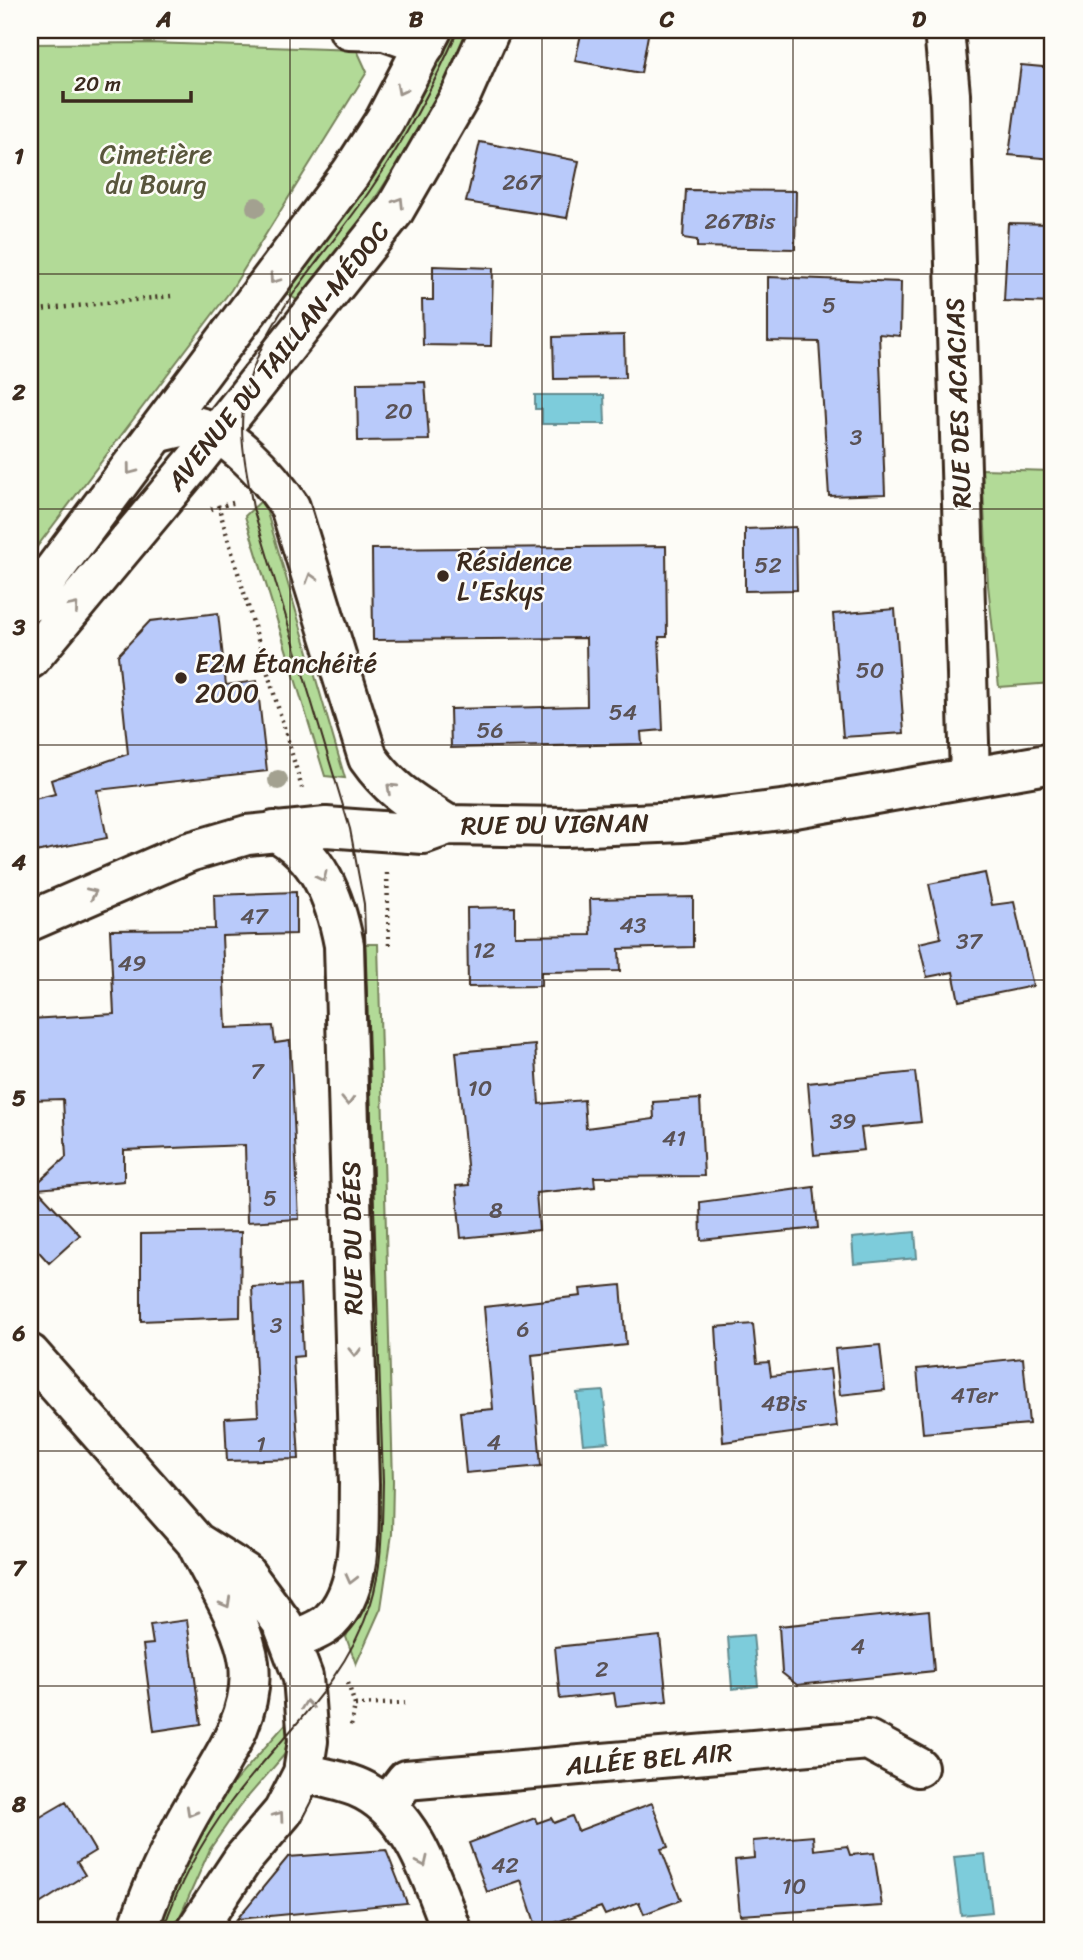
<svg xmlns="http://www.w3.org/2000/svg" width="1083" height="1960" viewBox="0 0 1083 1960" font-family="Sriracha,sans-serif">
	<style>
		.green { fill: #b2da97; stroke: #76825a; stroke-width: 2 }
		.water { fill: #7dccdb; stroke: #638b8f; stroke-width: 2 }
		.building { fill: #b9cafa; stroke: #3b2a1e; stroke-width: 2 }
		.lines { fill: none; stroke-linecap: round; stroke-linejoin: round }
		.minor-casing { stroke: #3b2a1e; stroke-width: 44 }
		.tertiary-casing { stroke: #3b2a1e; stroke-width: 44 }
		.path { stroke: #3b2a1e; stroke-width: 4.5; stroke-dasharray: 2 5; stroke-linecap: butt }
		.minor { stroke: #fdfcf7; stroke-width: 38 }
		.tertiary { stroke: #fdfcf7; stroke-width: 38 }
		.tram { stroke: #3b2a1e; stroke-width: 2 }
		.tree { fill: #a3a190 }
		.oneway { stroke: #9c938a }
		.grid { fill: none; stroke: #3b2a1e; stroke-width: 2; stroke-opacity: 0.55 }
		.poi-dot { fill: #3b2a1e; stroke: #fdfcf7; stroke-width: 2.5 }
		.labels { text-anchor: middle; stroke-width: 5; stroke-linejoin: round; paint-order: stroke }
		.number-label { font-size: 23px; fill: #5a5255 }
		.park-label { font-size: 26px; fill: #59563c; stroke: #fdfcf7 }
		.street-label { font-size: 26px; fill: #3b2a1e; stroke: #fdfcf7 }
		.poi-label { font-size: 26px; fill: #3b2a1e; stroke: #fdfcf7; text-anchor: start }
		.neatline { fill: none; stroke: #3b2a1e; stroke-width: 2.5 }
		.grid-label { font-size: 23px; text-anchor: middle; font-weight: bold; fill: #3b2a1e }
	</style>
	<rect width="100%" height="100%" fill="#fdfcf7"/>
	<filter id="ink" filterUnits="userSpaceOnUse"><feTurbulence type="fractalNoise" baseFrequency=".0143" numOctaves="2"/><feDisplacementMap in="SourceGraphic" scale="14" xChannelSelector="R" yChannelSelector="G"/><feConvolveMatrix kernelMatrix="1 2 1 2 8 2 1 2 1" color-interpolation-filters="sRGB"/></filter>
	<g filter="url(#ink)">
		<path class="green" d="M446,30H468C426,130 365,216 301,303L282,290Z
			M150,43L357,50L367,72L231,290L30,556V44Z
			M982,469L1053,471V683L999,687L988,585Z
			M263,499L345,778L325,776L245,516Z
			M355,944H378L393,1481L392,1534L381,1608L356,1664L346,1637L353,1620Z
			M290,1719L285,1754L239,1807L210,1849L174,1930H153L163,1900L222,1796Z"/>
		<path class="water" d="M535,395H604L605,424H542V409H535Z
			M915,1232L917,1258L854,1264L852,1238Z
			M603,1391L609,1442L583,1444L577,1393Z
			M753,1635L758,1686L732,1689L728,1637Z
			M985,1854L992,1912L961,1915L954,1857Z"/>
		<path class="building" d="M582,30H649L641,73L575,61Z
			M1021,65L1053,68V159L1009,155Z
			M480,142L579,161L567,218L466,202Z
			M686,190L796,191L795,249L697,247V240L683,238Z
			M1008,223L1053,224V303L1004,301Z
			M433,266L493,268L491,346L423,345L422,300H433Z
			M768,277L901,282L900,336L879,334L885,494L829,496L819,342L768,341Z
			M624,335L625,378L554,379L553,337Z
			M425,382L429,440L358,441L357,383Z
			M796,527L797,590L745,591V529Z
			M666,546L667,637H659L663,730L641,732L642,744L451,748L450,709L587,706L586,638L373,640L372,549Z
			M895,609L904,733L843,737L833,614Z
			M218,613L226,685L257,681L267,771L97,790L107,838L30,853V800L55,794L51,780L128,754L118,655L150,621Z
			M985,873L992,905L1014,902L1033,986L959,1001L953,972L927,977L919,943L941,938L929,884Z
			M296,892V934L222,936L226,1028L273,1026L275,1043L290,1041L299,1219L247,1222L245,1145L124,1150V1181L37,1189L80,1235L49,1263L30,1242V1182L34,1186L66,1157L63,1099L30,1100V1019L114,1014L110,930L215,929L214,895Z
			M693,897V947L619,949L620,971L541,972V986L468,987L467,908L515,907V936L591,935L590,899Z
			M535,1045L539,1104L584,1100L586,1128L654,1119L653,1102L700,1099L704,1176L594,1177L595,1187L536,1193L539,1230L461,1238L456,1186L469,1185L456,1052Z
			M915,1072L921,1122L861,1128L864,1150L814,1155L808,1083Z
			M814,1187L818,1228L701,1240L700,1202Z
			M241,1232L240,1317L141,1321V1234Z
			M300,1285L303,1356L293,1357L299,1459L227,1461L225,1418L258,1416L252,1287Z
			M621,1285L626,1345L532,1355L541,1466L466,1473L460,1412L493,1409L484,1307L581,1296L580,1289Z
			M753,1324L757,1363L769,1362L771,1376L830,1369L837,1427L723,1442L716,1327Z
			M880,1345L885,1390L840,1395L835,1349Z
			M1023,1358L1029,1424L923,1433L917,1369Z
			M929,1611L934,1671L797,1685L782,1673L779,1626Z
			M187,1620L201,1724L154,1731L143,1645L153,1644L150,1625Z
			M660,1636L667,1701L616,1706L614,1693L560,1699L555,1647Z
			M66,1802L95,1851L77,1862L85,1875L30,1910V1823Z
			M652,1803L668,1847L661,1849L681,1900L644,1914L639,1902L605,1915L601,1907L537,1929L521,1880L487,1892L469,1843L535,1818L537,1823L551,1818L554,1823L572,1816L578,1831Z
			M813,1836L814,1850L847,1846L850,1855L874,1853L882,1906L740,1915L735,1860L754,1858L753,1841Z
			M386,1850L407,1903L237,1919L288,1857Z"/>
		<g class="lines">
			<g class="minor-casing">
				<path id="minor" d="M349,30L385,31L425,45
					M944,30L950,94L970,776
					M160,432C170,430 182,426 192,426C229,429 271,478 290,507L368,758C392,792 414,803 448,825
					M274,831C319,854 335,898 344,945L359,1484C358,1526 364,1588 330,1621C321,1630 303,1636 291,1641
					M30,921L189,852L247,835L326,827L423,834L448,825L565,827L683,822L789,809L1053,763
					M303,1773C323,1778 346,1781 365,1791C415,1818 432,1881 452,1930
					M386,1806L406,1780L868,1740L918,1767"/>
			</g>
			<g class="tertiary-casing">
				<path id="tertiary" d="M30,602L351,173L385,120L432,30
					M30,659L196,460L394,211L462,93L490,30
					M30,1354L196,1542L245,1573L283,1624L303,1677L308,1741L303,1773L283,1812L243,1859L196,1930
					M138,1930C149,1895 165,1860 182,1828C208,1776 256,1725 249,1663C244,1623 213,1579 196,1542"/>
			</g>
			<path class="path" d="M30,311L171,296
				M218,505L302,788
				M211,509L236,502
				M387,873L389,945
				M348,1683L355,1705L351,1726
				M355,1705L405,1703"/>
			<use href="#minor" class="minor"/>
			<use href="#tertiary" class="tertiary"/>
			<path class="tram" d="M163,1930C178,1885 202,1841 230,1803C279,1737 345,1685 371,1603C383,1565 382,1521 383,1481L364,904L350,829L253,508C247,471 237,435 245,397C261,317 327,255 371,189C405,139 434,85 458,30"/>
		</g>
		<g class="tree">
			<circle cx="256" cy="207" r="10"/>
			<circle cx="278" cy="780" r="10"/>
		</g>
		<defs><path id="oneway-chevron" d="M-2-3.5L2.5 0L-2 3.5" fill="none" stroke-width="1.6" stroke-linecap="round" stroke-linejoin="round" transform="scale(1.75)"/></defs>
		<g class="oneway">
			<use href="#oneway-chevron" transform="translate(401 90) rotate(118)"/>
			<use href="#oneway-chevron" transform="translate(399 202) rotate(-58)"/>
			<use href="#oneway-chevron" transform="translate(274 279) rotate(126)"/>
			<use href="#oneway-chevron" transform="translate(131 470) rotate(127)"/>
			<use href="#oneway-chevron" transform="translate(311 578) rotate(-107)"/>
			<use href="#oneway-chevron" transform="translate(74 607) rotate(-50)"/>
			<use href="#oneway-chevron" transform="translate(391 788) rotate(-137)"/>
			<use href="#oneway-chevron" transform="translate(322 877) rotate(65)"/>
			<use href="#oneway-chevron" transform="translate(92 893) rotate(-24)"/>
			<use href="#oneway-chevron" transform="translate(348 1101) rotate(89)"/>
			<use href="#oneway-chevron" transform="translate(355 1352) rotate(89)"/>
			<use href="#oneway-chevron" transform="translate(351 1579) rotate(104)"/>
			<use href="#oneway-chevron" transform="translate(226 1603) rotate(61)"/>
			<use href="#oneway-chevron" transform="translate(307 1705) rotate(-96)"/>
			<use href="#oneway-chevron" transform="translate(191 1812) rotate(119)"/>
			<use href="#oneway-chevron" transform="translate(279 1816) rotate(-54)"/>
			<use href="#oneway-chevron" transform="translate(423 1862) rotate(65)"/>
		</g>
	</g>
	<path class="grid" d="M290,30V1930M542,30V1930M793,30V1930M30,274H1053M30,509H1053M30,745H1053M30,980H1053M30,1215H1053M30,1451H1053M30,1686H1053"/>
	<g class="poi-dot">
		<circle cx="443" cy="576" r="7"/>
		<circle cx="181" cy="678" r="7"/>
	</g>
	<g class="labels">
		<g class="number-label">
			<text x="522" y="190">267</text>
			<text x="740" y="229">267Bis</text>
			<text x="829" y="313">5</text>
			<text x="399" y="419">20</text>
			<text x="856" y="445">3</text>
			<text x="768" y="573">52</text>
			<text x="870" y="678">50</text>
			<text x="623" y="720">54</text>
			<text x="490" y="738">56</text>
			<text x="254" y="924">47</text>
			<text x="633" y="933">43</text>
			<text x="969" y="949">37</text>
			<text x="484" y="958">12</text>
			<text x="132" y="971">49</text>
			<text x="257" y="1079">7</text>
			<text x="480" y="1096">10</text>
			<text x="843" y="1129">39</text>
			<text x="674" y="1146">41</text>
			<text x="270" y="1206">5</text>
			<text x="496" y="1218">8</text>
			<text x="276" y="1333">3</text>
			<text x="523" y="1337">6</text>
			<text x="974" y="1403">4Ter</text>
			<text x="784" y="1411">4Bis</text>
			<text x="494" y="1450">4</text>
			<text x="261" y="1452">1</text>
			<text x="858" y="1654">4</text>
			<text x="602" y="1677">2</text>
			<text x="505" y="1873">42</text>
			<text x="794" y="1894">10</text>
		</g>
		<g class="park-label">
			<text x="156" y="163">Cimetière<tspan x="156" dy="30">du Bourg</tspan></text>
		</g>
		<g class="street-label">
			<text transform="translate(278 356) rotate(-51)" y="9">AVENUE DU TAILLAN-MÉDOC</text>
			<text transform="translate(958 403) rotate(-92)" y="9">RUE DES ACACIAS</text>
			<text transform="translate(555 824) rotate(-1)" y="9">RUE DU VIGNAN</text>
			<text transform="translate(352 1238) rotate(-91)" y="9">RUE DU DÉES</text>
			<text transform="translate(649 1759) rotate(-5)" y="9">ALLÉE BEL AIR</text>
		</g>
		<g class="poi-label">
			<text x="457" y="570">Résidence<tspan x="457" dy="30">L'Eskys</tspan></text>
			<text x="195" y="672">E2M Étanchéité<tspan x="195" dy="30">2000</tspan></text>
		</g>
	</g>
	<rect width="1083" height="1960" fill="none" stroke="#fdfcf7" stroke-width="77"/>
	<path d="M63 91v10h128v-10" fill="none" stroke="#3b2a1e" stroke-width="3.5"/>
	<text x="74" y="91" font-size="21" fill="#3b2a1e" stroke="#fdfcf7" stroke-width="5" paint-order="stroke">20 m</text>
	<rect x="38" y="38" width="1006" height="1884" class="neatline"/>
	<g class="grid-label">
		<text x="164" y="27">A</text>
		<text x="416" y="27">B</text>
		<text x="667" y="27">C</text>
		<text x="919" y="27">D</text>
		<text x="19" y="164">1</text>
		<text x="19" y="400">2</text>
		<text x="19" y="635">3</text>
		<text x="19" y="870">4</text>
		<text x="19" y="1106">5</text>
		<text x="19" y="1341">6</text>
		<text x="19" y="1576">7</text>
		<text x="19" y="1812">8</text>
	</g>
</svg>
